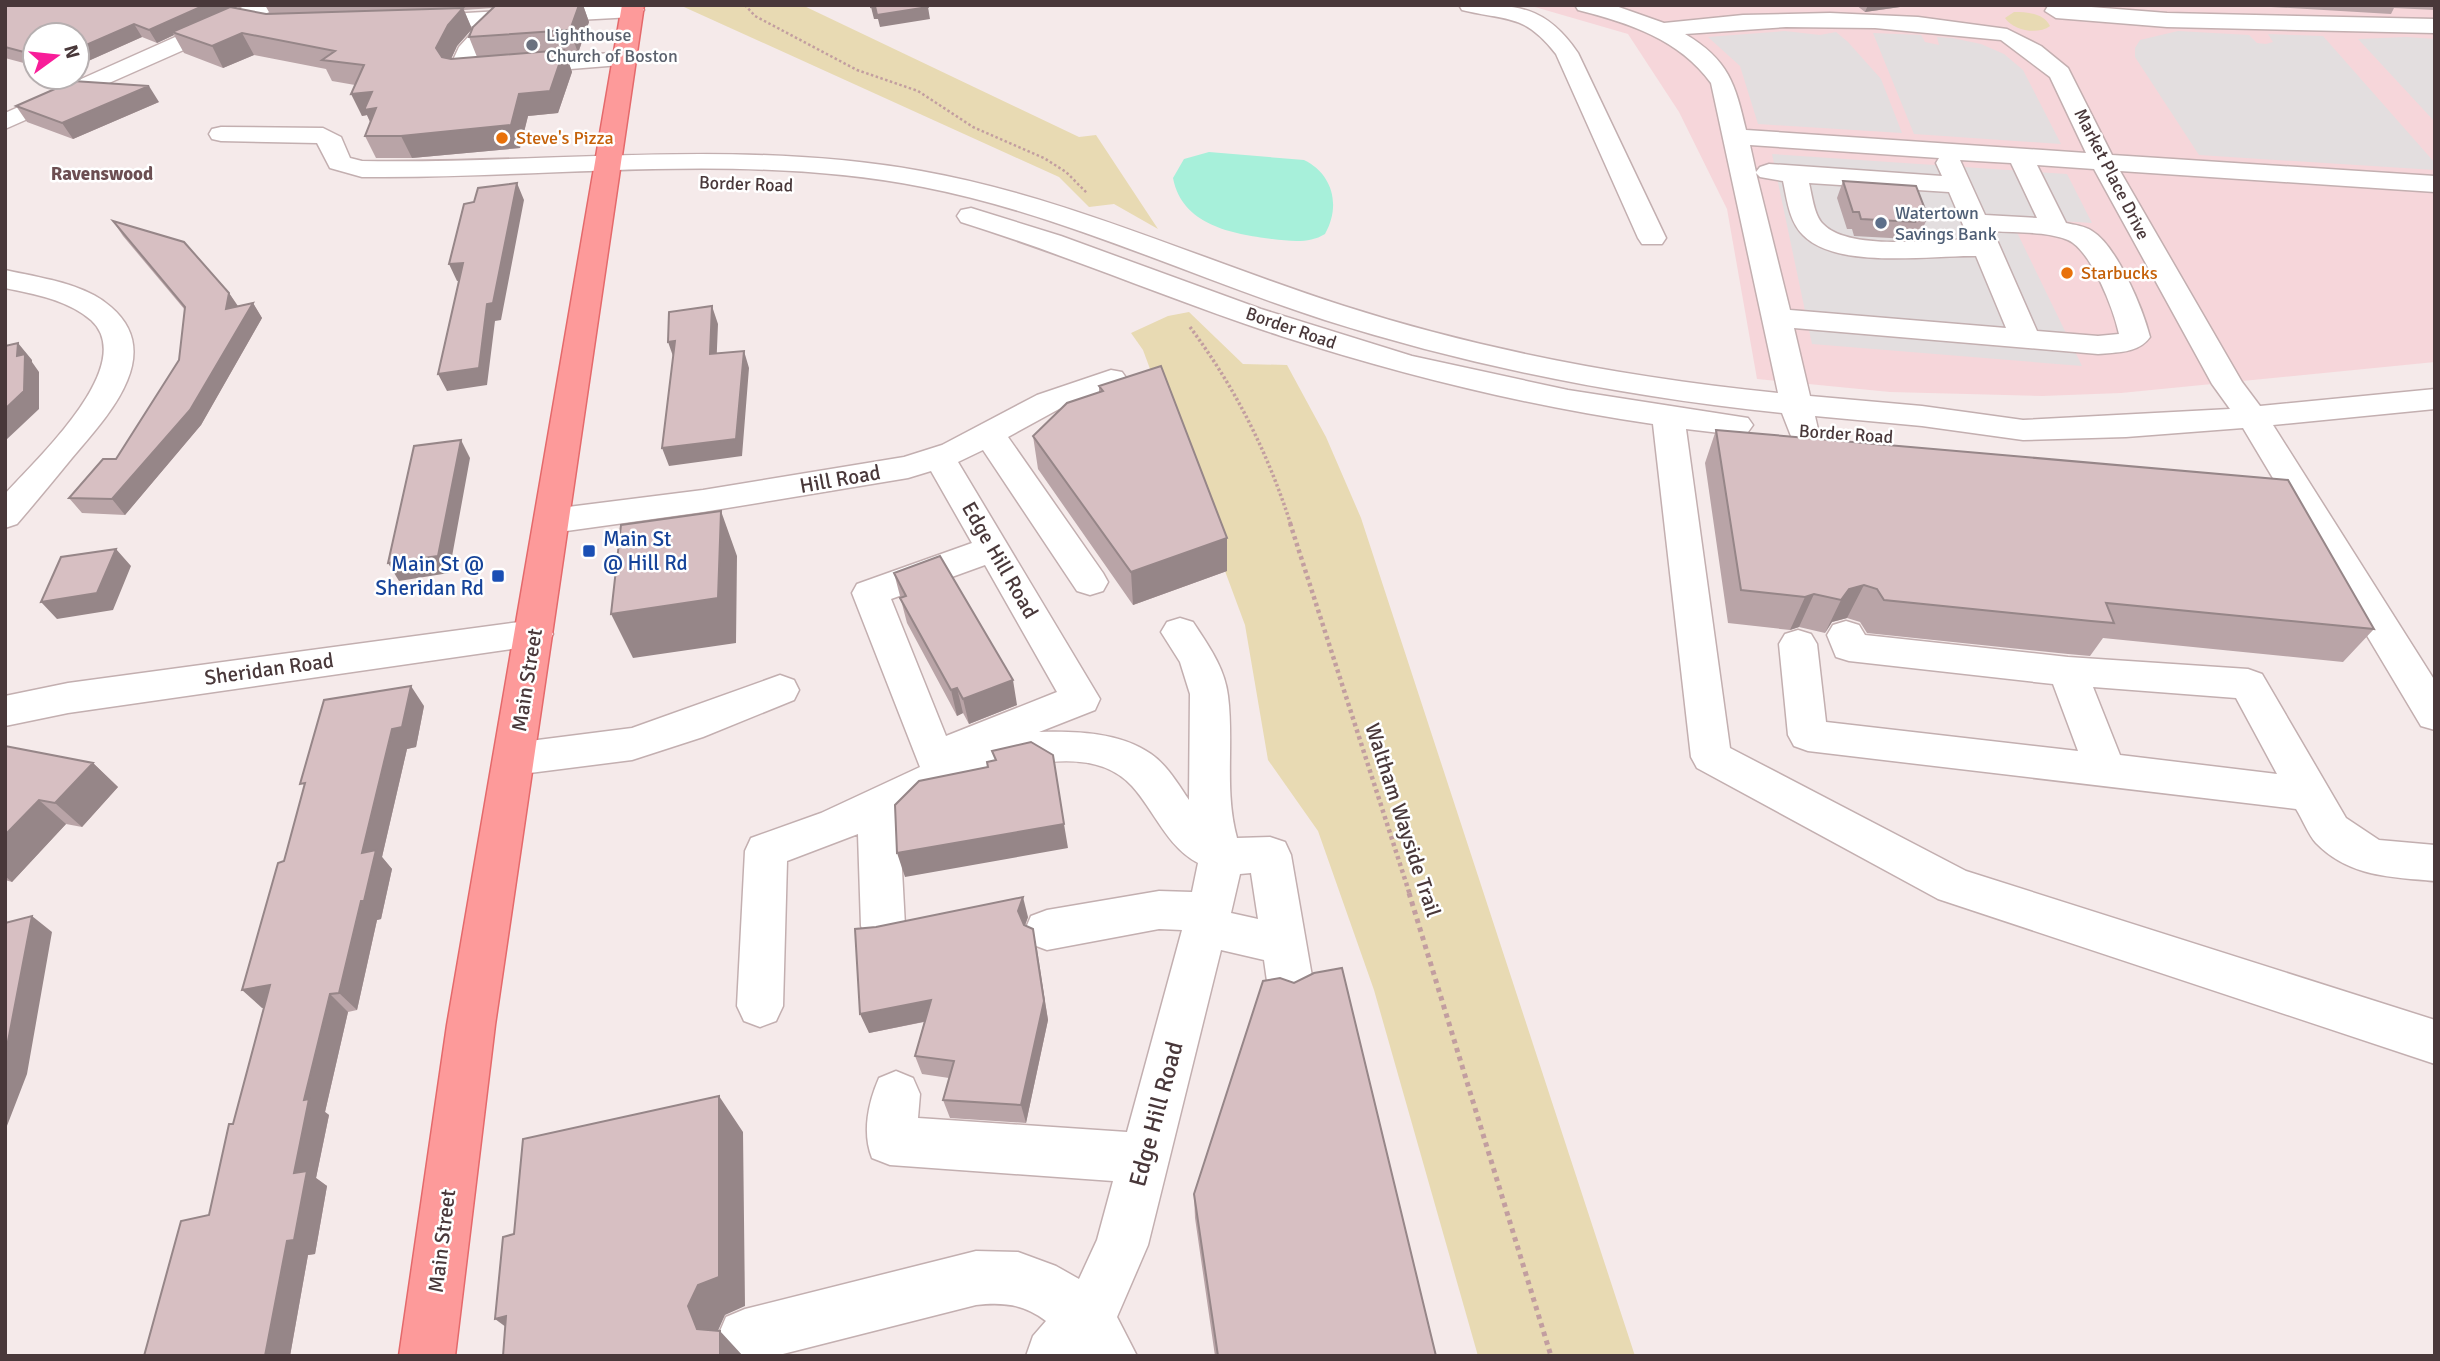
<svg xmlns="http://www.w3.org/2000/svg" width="2440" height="1361" viewBox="0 0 2440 1361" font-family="Signika,sans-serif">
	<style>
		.commercial { fill: #f6d6da }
		.green { fill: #e8dab3 }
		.parking { fill: #e3dedf }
		.water { fill: #a7f0da }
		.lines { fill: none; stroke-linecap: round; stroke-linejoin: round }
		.minor-casing { stroke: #c3afb0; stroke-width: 3 }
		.major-casing { stroke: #e4696b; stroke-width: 3 }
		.path-far3 { stroke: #c29ea0; stroke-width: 2.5; stroke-dasharray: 2.5 2.5; stroke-linecap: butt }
		.path-far2 { stroke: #c29ea0; stroke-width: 3.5; stroke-dasharray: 2.5 2.5; stroke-linecap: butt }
		.path-far1 { stroke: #c29ea0; stroke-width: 4.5; stroke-dasharray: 3.5 3.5; stroke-linecap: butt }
		.path { stroke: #c29ea0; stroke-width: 5; stroke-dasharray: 4.5 4.5; stroke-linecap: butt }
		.minor { fill: #fff; fill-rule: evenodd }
		.major { fill: #fd9a9a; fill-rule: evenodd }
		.wall { fill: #b9a4a7; fill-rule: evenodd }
		.shaded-wall { fill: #968688 }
		.building { fill: #d7bfc2; stroke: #968688; stroke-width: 2 }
		.worship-dot { fill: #6b7280; stroke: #fff; stroke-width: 2.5 }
		.food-dot { fill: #e8710a; stroke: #fff; stroke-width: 2.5 }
		.service-dot { fill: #5c6f8a; stroke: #fff; stroke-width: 2.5 }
		.transit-dot { fill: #1a4fb4; stroke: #fff; stroke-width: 2.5 }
		.labels { text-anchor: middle; stroke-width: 5; stroke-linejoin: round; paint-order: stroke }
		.far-worship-label { font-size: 18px; fill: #5b616d; stroke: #fff; text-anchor: start }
		.far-food-label { font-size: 18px; fill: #c56008; stroke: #fff; text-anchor: start }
		.far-street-label { font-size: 18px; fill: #49383a; stroke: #fff }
		.far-service-label { font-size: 18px; fill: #4e5e75; stroke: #fff; text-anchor: start }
		.far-neighbourhood-label { font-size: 19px; font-weight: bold; fill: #6c4f52; stroke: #fff }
		.street-label { font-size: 21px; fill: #49383a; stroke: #fff }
		.transit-label { font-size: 21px; fill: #164399; stroke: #fff; text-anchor: start }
		.near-street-label { font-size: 24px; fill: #49383a; stroke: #fff }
	</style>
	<rect width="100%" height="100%" fill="#f5eaea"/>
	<path class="commercial" d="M1528,5H2435V362L2121,393L2042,396L1890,392L1757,379L1727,209L1679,112L1628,34Z"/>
	<path class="green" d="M697,5H802L1079,137L1096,135L1158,229L1114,204L1089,207L1059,177L684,7Z
		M2014,12C2027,12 2044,13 2050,26C2038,35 2014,31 2005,18Z
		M1189,312L1243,364L1287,365L1326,437L1361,518L1635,1356H1478L1374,990L1318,831L1268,760L1245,625L1143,350L1131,333L1168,316Z"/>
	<path class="parking" d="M1785,31L1820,35L1836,32L1848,42L1881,79L1902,133L1758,124L1740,66L1708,37Z
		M2178,31L2249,35L2257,43L2266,44L2273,42L2268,34L2323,36L2435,163V170L2199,155L2135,57V48L2140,40Z
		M1873,33L1921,35L1925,42L1939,45L1937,37L1952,38L1981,44L2004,54L2023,70L2061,144L1914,134Z
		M2406,37L2435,39V122L2358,39Z
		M1772,154L2067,174L2092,223L2010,218L2082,366L1812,344Z"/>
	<path class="water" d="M1209,152L1304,160C1333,174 1341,206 1325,234C1309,244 1290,241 1272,239C1232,234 1182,225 1173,178L1184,159Z"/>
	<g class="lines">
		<g class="minor-casing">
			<path id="minor" d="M247,5H277L274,10L5,129V113Z
				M602,5H640L644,10L633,17L504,24L480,49L475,63L625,52L633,54L637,59L633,64L460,78L452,76L448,71L459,47L478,26L414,30L403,23L414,16Z
				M1459,5C1514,5 1544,3 1578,53L1666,238L1662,244H1642L1638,238L1556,54C1524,13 1507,21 1462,10Z
				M1575,5H1613L1664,23L1743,15L1830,13L1918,17L2007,29L2041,46L2068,68L2112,155L2435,176V192L2120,171L2242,382L2260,406L2435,389V409L2273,425L2435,681V730L2421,726L2243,428L2126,437L2023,440L1922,426L1815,416L1818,429L1813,436L1802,439L1791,436L1782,413C1628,397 1473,367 1325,320C1191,277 1062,214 923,187C739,151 548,179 362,177L330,168L317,143L221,141L212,139L209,134L212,129L221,127L323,128L341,137L350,158L362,161C548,164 737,138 921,171C1067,197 1203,261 1344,306C1484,351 1631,378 1778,393L1711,83C1679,39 1629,23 1578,10ZM1786,27L1875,28L2001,40L2050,77L2086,153L1746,130C1735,84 1729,60 1685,34ZM1750,145L1939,158L1936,163L1942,176L1769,164L1760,167L1756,172ZM1960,160L2011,163L2037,218L1985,215ZM2037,165L2094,169L2212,384L2230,409L2023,420L1922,406L1810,396L1794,328L2098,354C2116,352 2138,354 2150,337C2143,309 2117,246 2092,231C2085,226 2075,225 2066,223ZM1756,173L1760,177L1783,181C1787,199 1789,221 1803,235C1837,270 1931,255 1976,256L2006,328L1790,310ZM1809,183L1949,192L1969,239C1934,240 1848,251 1823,224C1814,215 1812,195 1809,183ZM1993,231C2016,233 2046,231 2068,240C2091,250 2114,310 2119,334L2098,336L2037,331Z
				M2066,5L2167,13L2435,19V33L2167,27L2056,18L2045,11L2048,6Z
				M971,208L1061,236L1261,309L1412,356L1568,390L1748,418L1753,425L1748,432L1737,435L1686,429L1730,748L1966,871L2435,1020V1064L1938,899L1697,768L1691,757L1653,424C1527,406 1403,375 1281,336C1174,301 1070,256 961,222L957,216L961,210Z
				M5,270C40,278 84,283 111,307C167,355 105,419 72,458C54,480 36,502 17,524L5,528V494C34,461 140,365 91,320C68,300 34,294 5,288Z
				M1111,370L1122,372L1127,379L1122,386L1059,409L1008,437L1103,573L1108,582L1103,591L1090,595L1077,591L983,450L958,462L1100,699L1095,710L1039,732C1075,731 1120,732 1151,754C1167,765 1178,784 1189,800L1190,694L1180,662L1161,632L1167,622L1180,618L1193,622C1208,645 1225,668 1228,696C1234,743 1224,791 1237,838L1270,837L1285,842L1291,855L1314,988L1307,1003L1291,1009L1275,1003L1268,988L1264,960L1221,950L1148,1245L1117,1317L1137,1356H1026L1033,1336L1046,1321C1024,1304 1003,1302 976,1305L775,1356H727L718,1336L726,1317L745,1309L976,1251L1018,1252L1056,1266L1079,1279L1097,1240L1113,1181L890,1165L872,1158C862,1133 868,1103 879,1078L896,1071L913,1078L920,1094L918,1118L1127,1132L1182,930L1159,929L1047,950L1031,944L1025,930L1031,916L1047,910L1159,891L1192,892L1198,863C1167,847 1154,810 1132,786C1079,728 955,786 899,814L905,926L899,940L883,945L867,940L861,926L858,834L787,861L783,1006L776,1021L760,1027L744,1021L737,1006L745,851L751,838L821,813L920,767L852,593L857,584L972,543L931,471L908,478L703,512L552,533L540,529L535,521L540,513L552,509L703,490L904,457L942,445L1037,395ZM985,565L1057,692L946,736L891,599ZM1251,873L1258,919L1231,913L1240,874Z
				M534,620L547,624L553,634L547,644L68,713L5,726V696L68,683Z
				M1846,621L1859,625L1865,635L2068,657L2248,669L2262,674L2346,818L2379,840L2435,845V881C2391,877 2349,877 2316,843C2308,834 2303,820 2296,809L1808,751L1794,746L1788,735L1779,644L1785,634L1798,630L1811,634L1817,644L1826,722L2078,751L2053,684L1849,661L1836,657L1827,635L1833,625ZM2093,687L2236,698L2277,774L2120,755Z
				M780,675L794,680L799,690L794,700L703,737L632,760L514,775L500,770L494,759L500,748L514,743L632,728Z"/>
		</g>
		<g class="major-casing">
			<path id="major" d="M622,5H644L495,1025L455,1356H399L447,1025Z"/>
		</g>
		<path class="path-far3" d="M745,5L755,16L857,70L918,91L973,127L1044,158L1066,172L1087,193"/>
		<path class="path-far2" d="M1190,327C1236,389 1267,451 1291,525"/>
		<path class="path-far1" d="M1290,523L1410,895"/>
		<path class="path" d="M1409,893L1551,1356"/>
		<use href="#minor" class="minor"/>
		<use href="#major" class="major"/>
	</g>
	<path class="wall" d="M5,5L236,8L266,14H270L265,5H583L589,22L578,53L566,54L572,72L558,113L528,116L520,148L412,158H376L365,136L370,122L367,115L362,116L355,85L332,81L326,69L254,55L223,68L184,53L174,35L157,43L142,37L77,66V35H35V66L5,58ZM493,8L469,37L477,57L451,59L457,46L472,29L464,10Z
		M1856,5H1914L1865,12Z
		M2237,5H2435V10L2394,8L2391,14Z
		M159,102L73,139L27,122L16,106Z
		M1843,181L1928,217L1920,234L1910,233L1908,239L1854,236L1852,229H1847L1837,198Z
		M113,221L229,293L238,306L253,303L262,318L201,425L125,515L82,513L69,498L116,459L179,360L185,310L123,236Z
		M1099,386L1227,571L1133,605L1038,469L1033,436L1099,392Z
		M1716,430L2374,629L2343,662L2103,638L2090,656L2068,654L1867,633L1860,622L1847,618L1832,622L1825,633L1799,627L1790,630L1728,623L1705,463Z
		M894,573L1017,705L969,724L963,713L957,716L907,623Z
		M424,706L416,747L407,749L382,857L392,869L381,919L377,920L357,1010L348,1012L325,1112L329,1115L316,1178L327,1186L315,1254L308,1255L290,1356H144L209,1215L264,1007L262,1008L284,861Z
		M5,746L93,763L118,787L82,827L66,824L12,882L5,880Z
		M1028,917L1025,925L1037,949L1048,1020L1026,1123L950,1118L943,1100L949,1078L922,1074L915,1056L924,1022L869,1033L876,927Z
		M1194,1194L1436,1356H1215L1195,1218Z"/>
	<path class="shaded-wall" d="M205,5H242L178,34L172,32L174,35L157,43L149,30Z
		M579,5H583L589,22L578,53L570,30Z
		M1868,5H1914L1865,12Z
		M875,6L878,19H874L871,7Z
		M928,7L930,19L880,27L877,15Z
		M463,8L472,29L457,46L446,70L436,48L448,25Z
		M134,24L142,37L77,66V49Z
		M242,33L254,55L223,68L212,46Z
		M564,50L572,72L558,113L528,116L520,148L412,158L401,136L519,94Z
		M149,86L159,102L73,139L62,123Z
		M372,92L382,114L375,132L367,115L362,116L351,94Z
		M517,183L524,200L501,320L495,321L487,385L447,391L438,374L487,304Z
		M463,263L471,279L457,281L449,264Z
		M229,293L239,308L226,309Z
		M253,303L262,318L201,425L125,515L112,499Z
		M712,306L718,324L716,372L710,354Z
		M675,341L674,359L668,342Z
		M18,343L32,360V362L39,372V409L5,441V409L17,356Z
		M744,351L749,368L742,456L669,466L662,448Z
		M461,440L470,458L449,573L399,581L388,563Z
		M721,511L737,556L736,643L633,658L611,614Z
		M1227,538V571L1133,605L1131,572Z
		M116,549L131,566L113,610L57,619L41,602Z
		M1864,585L1847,618L1832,622L1825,633L1841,600L1849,589Z
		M1814,594L1799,627L1790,630L1805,597Z
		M1013,680L1017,705L969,724L963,699Z
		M411,686L424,706L416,747L407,749L382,857L392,869L381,919L377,920L357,1010L339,993L362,853L392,729Z
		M957,688L963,713L957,716L951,690Z
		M93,763L118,787L82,827L55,803Z
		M39,800L66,824L12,882L5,876V835Z
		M1064,824L1068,848L905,877L897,853Z
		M1023,897L1028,917L1023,931L1018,911Z
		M32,916L52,932L27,1074L5,1131V1057Z
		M1033,929L1048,1020L1026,1123L1021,1105Z
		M270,985L289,1003L262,1008L242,990Z
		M330,994L348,1012L325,1112L329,1115L316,1178L327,1186L315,1254L308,1255L290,1356H265L304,1100Z
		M931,1000L937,1019L869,1033L860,1014Z
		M719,1096L743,1132L745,1306L725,1315L716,1335L720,1331L743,1356H720L697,1329L688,1306Z
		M506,1316L533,1347L495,1319Z"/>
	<path class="building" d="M5,5H205L149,30L134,24L77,49V35H35V55L5,47Z
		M496,5H579L570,30L469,37L473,27Z
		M871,5H928V7L877,15L875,6L871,7Z
		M230,7L266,14L463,8L448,25L436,48L442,57L451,59L564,50L550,91L519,94L511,125L401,136H365L376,108L364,110L372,92L351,94L364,65L322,60L335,51L242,33L212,46L172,32Z
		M73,81L149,86L62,123L16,106Z
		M1843,181L1916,186L1928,217L1913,216L1915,222L1861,219L1859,212H1853Z
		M517,183L493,303L487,304L479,368L438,374L463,263L449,264L464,204L474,202L478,188Z
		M113,221L184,242L229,293L226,309L253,303L190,410L112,499L69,498L103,459H116L179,360L185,307Z
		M712,306L710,354L744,351L736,439L662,448L675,341L668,342L669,312Z
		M18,343L17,356L25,354L24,391L5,409V346Z
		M1161,366L1227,538L1131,572L1033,436L1067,403L1103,391L1099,386Z
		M1716,430L2288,480L2374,629L2106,603L2114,623L2091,621L1884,600L1877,589L1864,585L1849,589L1841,600L1814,594L1805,597L1741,590Z
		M461,440L438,556L388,563L414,446Z
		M721,511L718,598L611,614L621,525Z
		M116,549L97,593L41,602L61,557Z
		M940,556L1013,680L963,699L957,688L951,690L900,598L906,596L894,573Z
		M411,686L402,727L392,729L362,853L376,850L364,901H361L339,993L330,994L304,1100L309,1099L294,1173L307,1171L294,1240L287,1241L265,1356H144L181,1221L209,1215L229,1124H233L270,985L242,990L278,863L284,861L305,783L300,784L324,700Z
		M1031,742L1053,755L1064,824L897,853L895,805L919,781L988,767L987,762L996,760L992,751Z
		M5,746L93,763L55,803L39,800L5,835Z
		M1023,897L1018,911L1024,925L1033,929L1044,1001L1021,1105L943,1100L954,1061L915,1056L931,1000L860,1014L855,929L876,927Z
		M32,916L5,1057V923Z
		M1342,968L1436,1356H1218L1194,1194L1263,981L1280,978L1294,983L1314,973Z
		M719,1096V1277L698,1285L688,1306L697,1329L720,1331V1356H503L506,1316L495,1319L503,1237L514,1234L523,1139Z"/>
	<circle class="worship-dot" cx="532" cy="45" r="7"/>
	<g class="food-dot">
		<circle cx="502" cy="138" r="7"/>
		<circle cx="2067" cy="273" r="7"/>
	</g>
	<circle class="service-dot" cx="1881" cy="223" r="7"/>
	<g class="transit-dot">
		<rect x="582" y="544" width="14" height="14" rx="3.5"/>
		<rect x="491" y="569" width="14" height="14" rx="3.5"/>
	</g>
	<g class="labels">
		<g class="far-worship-label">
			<text x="546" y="41">Lighthouse<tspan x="546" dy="21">Church of Boston</tspan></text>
		</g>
		<g class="far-food-label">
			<text x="516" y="144">Steve's Pizza</text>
			<text x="2081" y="279">Starbucks</text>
		</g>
		<g class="far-street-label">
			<text transform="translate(2112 174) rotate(63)" y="6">Market Place Drive</text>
			<text transform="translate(746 184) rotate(2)" y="6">Border Road</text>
			<text transform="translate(1291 328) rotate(19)" y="6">Border Road</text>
			<text transform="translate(1846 434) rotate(4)" y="6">Border Road</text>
		</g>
		<g class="far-service-label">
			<text x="1895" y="219">Watertown<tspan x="1895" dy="21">Savings Bank</tspan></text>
		</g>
		<g class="far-neighbourhood-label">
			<text x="102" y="180">Ravenswood</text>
		</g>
		<g class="street-label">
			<text transform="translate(840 479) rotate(-10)" y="7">Hill Road</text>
			<text transform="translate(1000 560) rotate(60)" y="7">Edge Hill Road</text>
			<text transform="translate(269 669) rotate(-8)" y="7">Sheridan Road</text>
			<text transform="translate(527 680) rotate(-81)" y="7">Main Street</text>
			<text transform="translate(1403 820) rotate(72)" y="7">Waltham Wayside Trail</text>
			<text transform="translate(442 1241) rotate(-83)" y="7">Main Street</text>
		</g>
		<g class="transit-label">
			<text x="603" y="546">Main St<tspan x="603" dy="24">@ Hill Rd</tspan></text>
			<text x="484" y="571" text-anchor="end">Main St @<tspan x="484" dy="24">Sheridan Rd</tspan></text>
		</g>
		<g class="near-street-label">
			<text transform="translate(1156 1114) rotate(-75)" y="8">Edge Hill Road</text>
		</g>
	</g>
	<rect width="2440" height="1361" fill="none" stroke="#49383a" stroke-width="14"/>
	<g transform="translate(56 56) rotate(75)"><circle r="33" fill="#ffffff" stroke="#b6afb0" stroke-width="2"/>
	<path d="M0-5L12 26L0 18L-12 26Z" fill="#f81d99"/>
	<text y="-10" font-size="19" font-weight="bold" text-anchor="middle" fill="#49383a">N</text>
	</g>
</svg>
